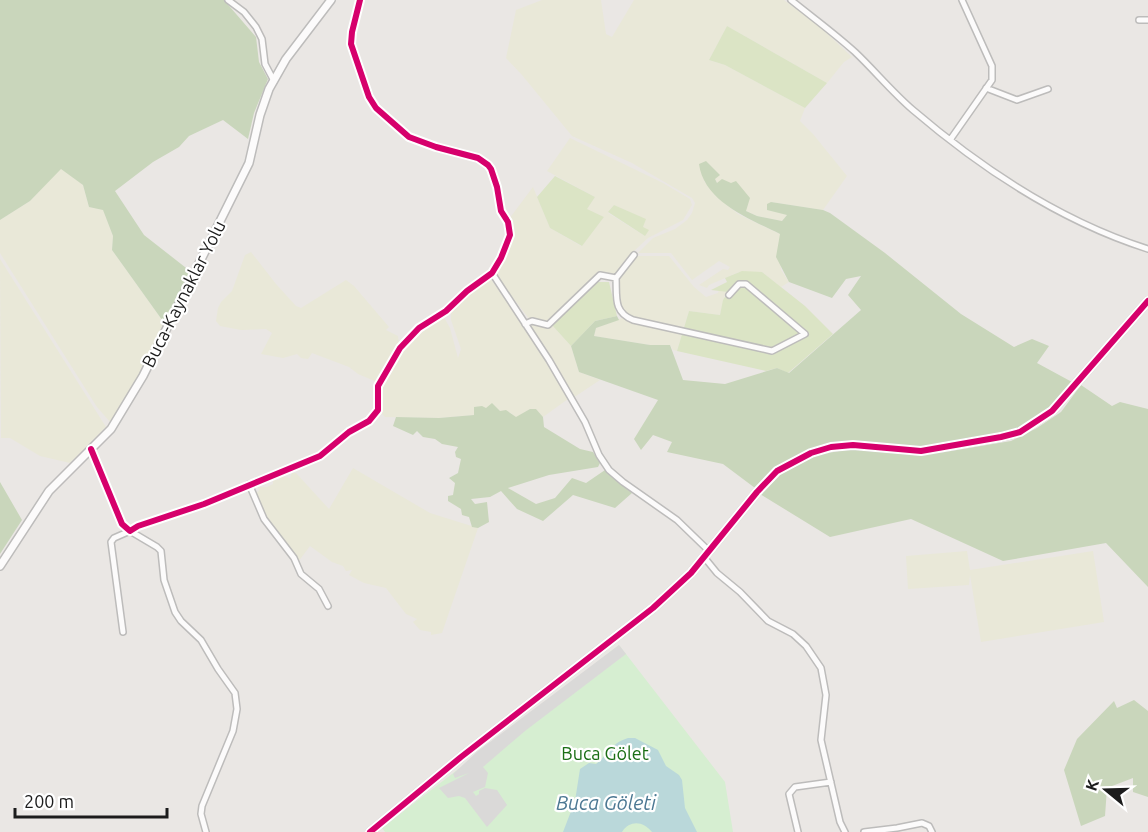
<svg xmlns="http://www.w3.org/2000/svg" width="1148" height="832" viewBox="0 0 1148 832" font-family="Ubuntu,sans-serif">
	<style>
		.farmland { fill: #e9e8d8; fill-rule: evenodd }
		.grass { fill: #dbe4c5 }
		.forest { fill: #c9d6bb }
		.park { fill: #d6eed1 }
		.parking { fill: #dad9d8 }
		.water { fill: #bad8da }
		.lines { fill: none; stroke-linecap: round; stroke-linejoin: round }
		.minor-casing { stroke: #bdbcbb; stroke-width: 8 }
		.tertiary-casing { stroke: #bdbcbb; stroke-width: 10 }
		.minor { stroke: #fcfbfb; stroke-width: 5 }
		.tertiary { stroke: #fcfbfb; stroke-width: 7 }
		.cycleway-casing { stroke: #fff; stroke-width: 10 }
		.cycleway { stroke: #d6006c; stroke-width: 6 }
		.labels { text-anchor: middle; stroke-width: 4.5; stroke-linejoin: round; paint-order: stroke }
		.street-label { font-size: 18px; fill: #1c1c1c; stroke: #fff }
		.park-label { font-size: 18px; fill: #1a6e15; stroke: #fff }
		.water-label { font-size: 20px; font-style: italic; fill: #4c7893; stroke: #fff }
	</style>
	<rect width="100%" height="100%" fill="#eae7e4"/>
	<path class="farmland" d="M542,0H601L606,34L612,37L634,0H784L818,25L852,57L844,62L827,83L727,26L709,60L725,65L805,108L800,121L813,134L847,176L823,210L771,202L787,215L782,221L757,216L746,211L731,183H717L715,179L704,181L718,198L738,214L780,234L781,270L789,282L781,287L762,272H739L709,285L707,288L699,285L723,269L728,270L730,267L719,261L692,280L671,253H638L653,238L675,229L687,220L692,213L695,203L692,198L632,163L572,136L522,75L506,58L516,10Z
		M570,138L663,183L690,199L692,205L683,220L648,238L634,251L615,276L599,272L548,322L534,319L530,320L496,276L495,272L508,248L512,234L509,219L533,187L550,228L581,246L604,217L586,209L595,197L547,171ZM614,205L645,219L643,227L645,236L608,213Z
		M61,168L83,185L89,207L103,209L113,236L112,250L165,324L143,371L111,423L97,407L0,253V220L30,201Z
		M251,252L276,284L296,306L301,308L346,280L354,286L389,327L386,330L398,336L399,346L377,382L358,374L349,367L312,353L308,359L301,358L297,354L283,358L261,354L272,333L266,329L241,330L220,326L216,321L218,308L221,302L232,291L245,255Z
		M638,256H669L694,287L706,297L718,293L719,290L728,292L725,294L720,315L689,311L677,351L673,350L670,345H650L594,336L596,328L628,316L622,311L616,281L633,258Z
		M0,259L106,427L70,463L40,456L10,438H1Z
		M490,278L530,335L568,399L543,417L536,409H530L516,418L511,413L485,408L474,415L439,418L385,417L381,413V386L403,351L422,331L441,318L445,319L450,328L458,358L461,349L451,320V310Z
		M529,322L548,327L552,325L571,346L579,372L600,380L573,398L528,325Z
		M353,468L430,513L478,528L442,633L431,635V632L420,630L413,622L417,619L406,614L386,588L364,583L349,575L352,570L346,571L343,566L332,562L310,546L298,562L264,517L255,493L259,491L258,487H267L273,484V480H279L281,476L290,478L292,473H296L329,509Z
		M967,551L970,570L1093,551L1104,622L981,642L970,575L969,585L908,589L906,556Z"/>
	<path class="grass" d="M727,26L827,83L805,108L725,65L709,60Z
		M555,176L595,197L587,209L604,217L582,246L550,228L537,197Z
		M614,205L646,219L643,227L649,230L645,236L608,212Z
		M742,271L762,272L805,306L833,334L788,373L777,368L766,371L677,351L689,311L720,315L723,300L728,292L711,290L727,282L725,278Z
		M598,282H609L617,316L595,321L571,346L552,325Z"/>
	<path class="forest" d="M0,0H224L256,37L259,62L268,79L254,113L248,139L223,120L189,136L179,147L153,162L115,191L144,235L190,271L165,324L112,250L113,236L103,210L89,207L83,185L61,169L30,201L0,220Z
		M706,161L720,175L715,179L717,183L722,179L731,183L736,181L750,198L746,211L757,216L782,221L787,215L767,210V204L771,202L823,210L830,213L885,253L961,314L1014,347L1032,339L1049,346L1037,363L1072,382L1048,411L1019,429L921,448L852,442L826,445L792,459L771,472L755,488L723,464L667,452L672,442L653,435L641,450L634,439L658,400L579,372L571,346L595,321L617,316L619,320L596,328L594,336L650,345H670L683,380L725,384L777,368L789,373L861,310L848,295L861,276L846,279L832,298L789,282L776,257L780,234C750,219 704,202 699,164Z
		M1081,385L1112,406L1120,402L1148,409V587L1106,543L1003,561L911,519L830,537L760,494L778,476L814,456L853,448L921,456L1011,441L1037,428L1061,412Z
		M492,403L500,411L506,410L516,417L530,409H536L543,417L544,427L580,449L593,452L600,463L598,467L549,475L508,488L536,504L555,498L572,478L586,483L605,470L632,493L615,508L573,495L543,521L517,509L501,491L490,497L471,499L475,504L487,502L489,522L478,528L472,527L469,517L462,515L461,509L448,501V496L453,495L455,483L449,478L458,473L461,459L456,457L455,452L458,447L442,444L435,439L423,437L417,431L413,435L393,426L396,417L439,418L474,415V407L482,406L486,408Z
		M0,482L22,520L0,554Z
		M1134,700L1148,711V797L1133,792V778L1107,788L1105,816L1081,826L1064,770L1077,739L1114,701L1117,708Z"/>
	<path class="park" d="M619,645L725,782L733,832H385L382,828Z"/>
	<path class="parking" d="M619,645L626,654L525,731L483,767L488,773L485,787L473,792L476,796L479,794V791L485,788L497,790L507,805L487,827L465,798L459,796L448,798L439,788L469,773L455,778L453,774L478,751Z"/>
	<path class="water" d="M628,738H635L658,750L666,766L679,775L682,780L685,808L697,832H652C643,821 630,820 622,832H563L575,801L580,769L589,763L596,764C609,754 609,744 628,738Z"/>
	<g class="lines">
		<g class="minor-casing">
			<path id="minor" d="M228,0L244,12L256,27L262,39L265,64L274,81
				M791,0C812,17 834,33 855,52C875,71 892,92 913,110C982,169 1060,221 1148,249
				M1139,20H1148
				M986,88L1017,100L1048,89
				M950,140L992,80V66L962,0
				M492,273L549,360L585,422L599,455L609,470L623,482L677,520L709,551
				M616,278C617,297 613,312 633,320L772,351L805,334L746,284H739L729,295
				M525,324L532,321L548,325L600,275L616,278L634,255
				M91,449L122,524L130,531L138,526L204,504L320,456L349,432L369,421L378,410V386L400,348L419,328L446,311L467,291L492,273L501,258L510,235L508,222L501,211L497,187L491,169L488,165L478,158L436,147L409,137L376,108L369,97L351,44L352,32L360,0
				M249,484L264,519L294,558L301,574L319,589L328,606
				M704,557L717,573L740,592L768,621L793,634L806,646L821,668L826,695L821,740L840,822L845,832
				M123,632L111,542L114,538L130,531L157,547L161,551L164,580L175,612L181,621L201,640L218,669L235,693L237,709L233,731L202,806L201,814L206,832
				M798,832L789,794L795,787L831,782
				M864,832L897,828L922,823L929,826L932,832"/>
		</g>
		<g class="tertiary-casing">
			<path id="tertiary" d="M0,566L49,491L111,429L143,376L249,163L260,115L269,89L286,59L331,0
				M370,832L461,757L653,608L691,573L757,492L777,471L811,453L831,447L853,445L921,451L1001,437L1020,432L1052,411L1148,301"/>
		</g>
		<use href="#minor" class="minor"/>
		<use href="#tertiary" class="tertiary"/>
		<g class="cycleway-casing">
			<path id="cycleway" d="M91,449L122,524L130,531L138,526L204,504L320,456L349,432L369,421L378,410V386L400,348L419,328L446,311L467,291L492,273L501,258L510,235L508,222L501,211L497,187L491,169L488,165L478,158L436,147L409,137L376,108L369,97L351,44L352,32L360,0
				M370,832L461,757L653,608L691,573L757,492L777,471L811,453L831,447L853,445L921,451L1001,437L1020,432L1052,411L1148,301"/>
		</g>
		<use href="#cycleway" class="cycleway"/>
	</g>
	<g class="labels">
		<g class="street-label">
			<text transform="translate(184 294) rotate(-63)" y="6">Buca-Kaynaklar Yolu</text>
		</g>
		<g class="park-label">
			<text x="605" y="760">Buca Gölet</text>
		</g>
		<g class="water-label">
			<text x="606" y="810">Buca Göleti</text>
		</g>
	</g>
	<g transform="translate(1106 790) rotate(289)" stroke="#ffffff" stroke-width="4.5" paint-order="stroke">
	<path d="M0-4.5L10 22L0 15L-10 22Z" fill="#1c1c1c"/>
	<text y="-9" font-size="16" font-weight="bold" text-anchor="middle" fill="#1c1c1c">K</text>
	</g>
	<path d="M15 808v9h152v-9" fill="none" stroke="#1c1c1c" stroke-width="3"/>
	<text x="24" y="808" font-size="18" fill="#1c1c1c" stroke="#ffffff" stroke-width="4.5" paint-order="stroke">200 m</text>
</svg>
